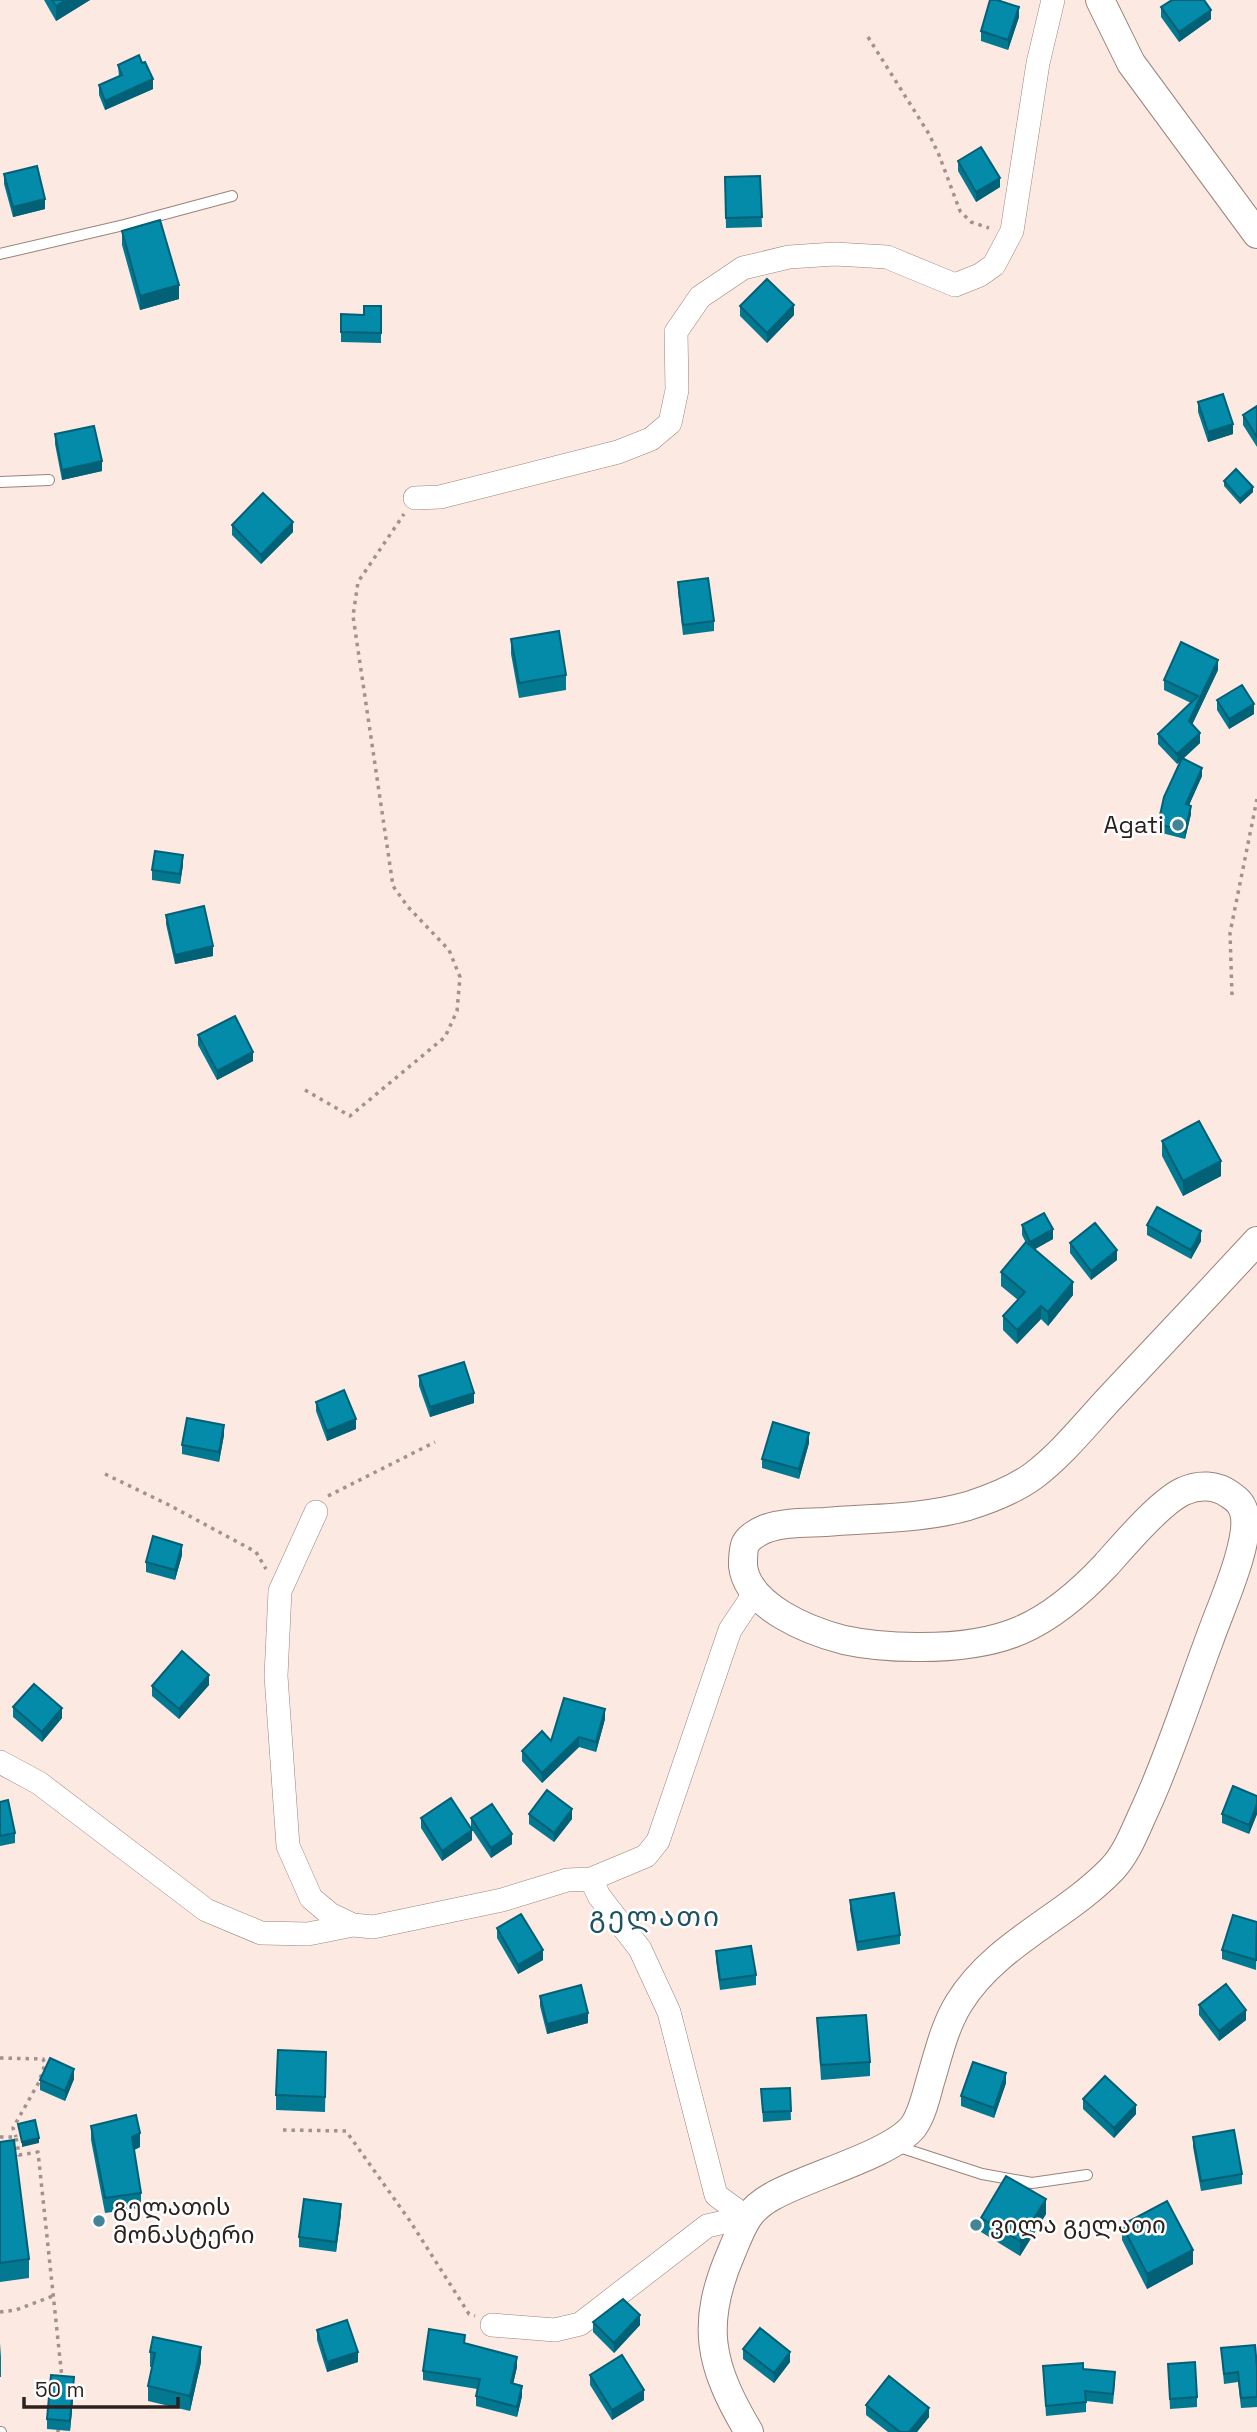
<svg xmlns="http://www.w3.org/2000/svg" width="1257" height="2432" viewBox="0 0 1257 2432" font-family="'Space Grotesk','Noto Sans Georgian',sans-serif">
	<style>
		.lines { fill: none; stroke-linecap: round; stroke-linejoin: round }
		.service-casing { stroke: #99847b; stroke-width: 12 }
		.minor-casing { stroke: #99847b; stroke-width: 24 }
		.tertiary-casing { stroke: #99847b; stroke-width: 30 }
		.path { stroke: #a1928d; stroke-width: 3.5; stroke-dasharray: 3.5 5; stroke-linecap: butt }
		.service { stroke: #fff; stroke-width: 10 }
		.minor { stroke: #fff; stroke-width: 23 }
		.tertiary { stroke: #fff; stroke-width: 28 }
		.wall { fill: #037891 }
		.shaded-wall { fill: #026176 }
		.building { fill: #038ba9; stroke: #026176; stroke-width: 2 }
		.poi-dot { fill: #448497; stroke: #fff; stroke-width: 2.5 }
		.labels { text-anchor: middle; stroke-width: 5; stroke-linejoin: round; paint-order: stroke }
		.poi-label { font-size: 24px; fill: #2b221f; stroke: #fff; text-anchor: start }
		.quarter-label { font-size: 28px; letter-spacing: 2px; fill: #1e5261; stroke: #fff }
	</style>
	<rect width="100%" height="100%" fill="#fce9e2"/>
	<g class="lines">
		<g class="service-casing">
			<path id="service" d="M0,254L124,225L232,196
				M0,482L49,480
				M896,2146L982,2174L1032,2183L1087,2175
				M0,2432H1"/>
		</g>
		<g class="minor-casing">
			<path id="minor" d="M415,498L440,497L618,452L651,439L670,423L677,390L676,332L700,297L743,268L789,257L835,254L887,257L955,285L980,275L994,265L1012,231L1038,63L1053,0
				M316,1512L280,1591L276,1676L288,1846L311,1898L330,1914L353,1925L373,1927L502,1900L567,1880L591,1879L646,1856L658,1841L730,1630L754,1594
				M0,1762L39,1783L206,1910L261,1933L308,1934L353,1925
				M591,1879L599,1896L640,1949L669,2012L716,2195L746,2217
				M492,2325L555,2330L580,2324L707,2226L746,2217"/>
		</g>
		<g class="tertiary-casing">
			<path id="tertiary" d="M1100,0L1131,63L1257,234
				M749,2432C709,2365 700,2324 732,2251C743,2225 747,2210 773,2196C808,2176 890,2155 913,2127C922,2115 926,2096 930,2082C938,2056 944,2027 959,2003C995,1944 1065,1918 1112,1869C1128,1852 1136,1828 1146,1807C1171,1752 1189,1694 1210,1638C1220,1609 1252,1540 1244,1512C1241,1502 1236,1499 1229,1494C1216,1485 1199,1484 1184,1491C1161,1501 1124,1545 1106,1565C1047,1628 1002,1648 916,1647C892,1647 867,1645 844,1640C809,1631 748,1607 743,1566C743,1560 743,1548 746,1543C749,1537 760,1531 765,1529C783,1522 805,1523 825,1522C871,1518 923,1519 968,1506C990,1499 1014,1490 1033,1476C1061,1455 1085,1425 1109,1399C1158,1347 1208,1294 1257,1241"/>
		</g>
		<path class="path" d="M868,37L929,134L939,155L960,211L971,222L989,228
			M1232,995L1230,933L1257,799
			M305,1090L350,1116L445,1037L457,1011L460,977L449,950L408,907L393,886L353,616L358,582L404,514
			M105,1474L169,1505L256,1552L266,1569
			M328,1496L435,1442
			M0,2058L43,2059L45,2064L39,2082L13,2128L16,2137
			M283,2130L346,2131L410,2221L469,2314L475,2316
			M0,2137H16L19,2155L38,2152L62,2378
			M0,2312L16,2310L53,2296
			M58,2432V2430"/>
		<use href="#service" class="service"/>
		<use href="#minor" class="minor"/>
		<use href="#tertiary" class="tertiary"/>
	</g>
	<path class="wall" d="M44,0H90L56,21Z
		M1161,7L1211,19L1179,42L1161,17Z
		M1019,17L1008,50L981,41V31Z
		M118,65L153,89L105,110L99,95V85L119,77Z
		M958,161L1000,187L976,202L958,171Z
		M4,174L45,209L13,217L4,184Z
		M760,176L762,227L726,228L725,177Z
		M122,231L179,299L140,310L122,245Z
		M381,306V343L341,342V314L364,315Z
		M740,306L794,315L767,343L740,316Z
		M1198,402L1233,434L1208,442L1198,412Z
		M1257,406V447L1243,425V415Z
		M55,434L102,471L62,480L55,444Z
		M1224,481L1253,492L1240,504L1224,486Z
		M232,525L293,532L261,564L232,535Z
		M678,582L714,621V631L683,635L678,592Z
		M511,639L566,675V690L519,698L511,654Z
		M1218,670L1192,725L1200,743L1183,759L1202,776L1189,805L1191,814L1185,839L1158,832V824L1181,760L1177,764L1158,744V734L1191,703L1164,690V680Z
		M1217,700L1254,714L1229,729L1217,710Z
		M183,865L180,884L152,880V870Z
		M166,915L213,956L175,964L166,924Z
		M198,1035L253,1061L217,1080L198,1045Z
		M1162,1141L1221,1176L1183,1196L1162,1156Z
		M1022,1225L1053,1239L1035,1249L1073,1295L1048,1326L1041,1319L1017,1344L1003,1330V1316L1018,1300L1001,1286V1272L1026,1243L1022,1235Z
		M1147,1225L1201,1241L1191,1259L1147,1235Z
		M1070,1243L1117,1260L1091,1280L1070,1253Z
		M419,1376L474,1403L430,1417L419,1386Z
		M316,1402L356,1429L327,1441L316,1411Z
		M224,1435L219,1462L182,1454V1445Z
		M809,1443L799,1479L762,1468V1459Z
		M182,1555L175,1580L146,1572V1562Z
		M209,1685L179,1719L152,1696V1686Z
		M13,1707L62,1718L42,1742L13,1717Z
		M605,1719L596,1752L579,1747L542,1783L522,1761V1751L551,1741Z
		M1257,1796V1814L1249,1834L1222,1823V1814Z
		M0,1802L15,1833V1843L0,1846Z
		M529,1814L572,1819L554,1842L529,1824Z
		M421,1818L472,1840L442,1861L421,1828Z
		M471,1818L512,1844L491,1858L471,1828Z
		M850,1900L900,1935V1944L857,1951L850,1910Z
		M1257,1922L1256,1970L1222,1959V1950Z
		M497,1928L543,1960L518,1974L497,1938Z
		M716,1951L756,1975V1985L720,1990L716,1960Z
		M540,1996L588,2023L547,2034L540,2006Z
		M1199,2005L1246,2020L1219,2041L1199,2015Z
		M817,2018L870,2062V2076L821,2080Z
		M326,2066L325,2112L276,2110V2095Z
		M74,2079L65,2101L40,2090V2080Z
		M1006,2083L994,2118L961,2106V2096Z
		M790,2088L791,2120L763,2122L761,2089Z
		M1083,2099L1136,2114L1114,2138L1083,2109Z
		M91,2126L140,2147L134,2150L141,2193V2208L105,2213L91,2140Z
		M1193,2137L1242,2174V2184L1201,2191L1193,2147Z
		M0,2142L29,2259V2278L0,2282Z
		M341,2214L336,2252L299,2247V2237Z
		M1046,2214L1020,2256L981,2232V2218Z
		M1122,2225L1193,2264L1147,2289L1122,2240Z
		M593,2322L640,2325L614,2353L593,2332Z
		M317,2330L358,2362L327,2372L317,2340Z
		M0,2343L1,2357V2377H0Z
		M465,2343L517,2367L513,2384L522,2396L517,2417L476,2406V2396L477,2389L423,2380V2371Z
		M1221,2348L1257,2367V2407L1241,2408L1238,2382L1224,2384Z
		M743,2349L790,2362L774,2383L743,2359Z
		M150,2352L201,2362L190,2411L148,2401V2386L152,2367H150Z
		M1168,2364L1197,2397V2407L1170,2409Z
		M1043,2366L1083,2369L1115,2382L1113,2404L1086,2401V2412L1046,2416Z
		M590,2375L644,2400L612,2420L590,2385Z
		M74,2387L70,2431L47,2429V2419Z
		M866,2405L929,2417L917,2432H888L866,2415Z"/>
	<path class="shaded-wall" d="M66,0H90L56,21V6Z
		M1019,7V17L1008,50V40Z
		M1211,10V19L1179,42V32Z
		M153,79V89L105,110V101Z
		M1000,178V187L976,202V192Z
		M45,199V209L13,217V207Z
		M179,285V299L140,310V296Z
		M794,305V315L767,343V333Z
		M1233,424V434L1208,442V432Z
		M102,461V471L62,480V470Z
		M1253,487V492L1240,504V499Z
		M293,522V532L261,564V555Z
		M1218,660V670L1189,731V721Z
		M1254,704V714L1229,729V719Z
		M1200,733V743L1177,764V754Z
		M1202,768V776L1186,812V804Z
		M1191,806V814L1185,839V831Z
		M183,855V865L180,884V874Z
		M213,946V956L175,964V955Z
		M253,1052V1061L217,1080V1071Z
		M1221,1161V1176L1183,1196V1181Z
		M1053,1229V1239L1030,1252V1242Z
		M1201,1231V1241L1191,1259V1250Z
		M1117,1250V1260L1091,1280V1271Z
		M1073,1282V1295L1048,1326V1312Z
		M1041,1306V1319L1017,1344V1330Z
		M474,1393V1403L430,1417V1407Z
		M356,1419V1429L327,1441V1431Z
		M224,1425V1435L219,1462V1452Z
		M809,1433V1443L799,1479V1469Z
		M182,1545V1555L175,1580V1570Z
		M209,1675V1685L179,1719V1709Z
		M62,1708V1718L42,1742V1732Z
		M605,1709V1719L596,1752V1742Z
		M579,1737V1747L542,1783V1773Z
		M1257,1804V1814L1249,1834V1825Z
		M572,1809V1819L554,1842V1833Z
		M472,1830V1840L442,1861V1851Z
		M512,1834V1844L491,1858V1848Z
		M543,1950V1960L518,1974V1965Z
		M1246,2010V2020L1219,2041V2031Z
		M588,2013V2023L547,2034V2024Z
		M74,2069V2079L65,2101V2091Z
		M1006,2073V2083L994,2118V2108Z
		M1136,2105V2114L1114,2138V2128Z
		M140,2133V2147L132,2151V2137Z
		M39,2138V2143L22,2147V2142Z
		M1046,2199V2214L1020,2256V2241Z
		M341,2204V2214L336,2252V2242Z
		M1193,2250V2264L1147,2289V2274Z
		M640,2315V2325L614,2353V2343Z
		M201,2347V2362L190,2411V2396Z
		M358,2352V2362L327,2372V2362Z
		M790,2352V2362L774,2383V2373Z
		M517,2357V2367L511,2393V2383Z
		M74,2377V2387L70,2431V2421Z
		M522,2386V2396L517,2417V2407Z
		M644,2390V2400L612,2420V2410Z
		M929,2408V2417L917,2432H909Z"/>
	<path class="building" d="M52,0H66L56,6Z
		M990,0H997L1019,7L1008,40L981,31Z
		M1172,0H1204L1211,10L1179,32L1161,7Z
		M139,55L142,63L145,62L153,79L105,101L99,85L122,75L118,65Z
		M981,147L1000,178L976,192L958,161Z
		M37,166L45,199L13,207L4,174Z
		M760,176L762,217L726,218L725,177Z
		M160,220L179,285L140,296L122,231Z
		M767,279L794,305L767,333L740,306Z
		M364,306H381V333L341,332V314L364,315Z
		M1223,394L1233,424L1208,432L1198,402Z
		M1257,406V437L1243,415Z
		M94,426L102,461L62,470L55,434Z
		M1236,469L1253,487L1240,499L1224,481Z
		M263,493L293,522L261,555L232,525Z
		M708,578L714,621L683,625L678,582Z
		M559,631L566,675L519,683L511,639Z
		M1181,642L1218,660L1189,721L1200,733L1177,754L1158,734L1198,696L1164,680Z
		M1242,685L1254,704L1229,719L1217,700Z
		M1182,758L1202,768L1186,804L1191,806L1185,831L1158,824L1164,797Z
		M155,851L183,855L180,874L152,870Z
		M204,906L213,946L175,955L166,915Z
		M235,1016L253,1052L217,1071L198,1035Z
		M1199,1121L1221,1161L1183,1181L1162,1141Z
		M1157,1207L1201,1231L1191,1250L1147,1225Z
		M1044,1213L1053,1229L1030,1242L1022,1225Z
		M1095,1223L1117,1250L1091,1271L1070,1243Z
		M1026,1242L1073,1282L1048,1312L1041,1306L1017,1330L1003,1316L1025,1292L1001,1272Z
		M464,1362L474,1393L430,1407L419,1376Z
		M344,1390L356,1419L327,1431L316,1402Z
		M187,1418L224,1425L219,1452L182,1445Z
		M773,1422L809,1433L799,1469L762,1459Z
		M153,1536L182,1545L175,1570L146,1562Z
		M182,1651L209,1675L179,1709L152,1686Z
		M34,1684L62,1708L42,1732L13,1707Z
		M564,1698L605,1709L596,1742L579,1737L542,1773L522,1751L542,1731L551,1741Z
		M1233,1786L1257,1796V1804L1249,1825L1222,1814Z
		M547,1790L572,1809L554,1833L529,1814Z
		M451,1798L472,1830L442,1851L421,1818Z
		M8,1800L15,1833L0,1836V1802Z
		M492,1804L512,1834L491,1848L471,1818Z
		M894,1893L900,1935L857,1942L850,1900Z
		M521,1914L543,1950L518,1965L497,1928Z
		M1233,1915L1257,1922L1256,1960L1222,1950Z
		M751,1946L756,1975L720,1980L716,1951Z
		M1226,1984L1246,2010L1219,2031L1199,2005Z
		M581,1985L588,2013L547,2024L540,1996Z
		M866,2015L870,2062L821,2065L817,2018Z
		M278,2050L326,2052L325,2097L276,2095Z
		M50,2058L74,2069L65,2091L40,2080Z
		M973,2062L1006,2073L994,2108L961,2096Z
		M1105,2076L1136,2105L1114,2128L1083,2099Z
		M790,2088L791,2111L763,2112L761,2089Z
		M136,2115L140,2133L132,2137L141,2193L105,2198L91,2126Z
		M35,2120L39,2138L22,2142L18,2124Z
		M1234,2130L1242,2174L1201,2181L1193,2137Z
		M14,2140L29,2259L0,2263V2142Z
		M1006,2176L1046,2199L1020,2241L981,2218Z
		M304,2199L341,2204L336,2242L299,2237Z
		M1167,2201L1193,2250L1147,2274L1122,2225Z
		M623,2299L640,2315L614,2343L593,2322Z
		M347,2320L358,2352L327,2362L317,2330Z
		M760,2328L790,2352L774,2373L743,2349Z
		M429,2329L465,2335L464,2343L517,2357L511,2383L522,2386L517,2407L476,2396L480,2379L423,2371Z
		M153,2337L201,2347L190,2396L148,2386L155,2353L150,2352Z
		M1255,2345L1257,2367V2397L1241,2398L1238,2372L1224,2374L1221,2348Z
		M622,2355L644,2390L612,2410L590,2375Z
		M1195,2362L1197,2397L1170,2399L1168,2364Z
		M1083,2363V2369L1115,2372L1113,2394L1085,2391L1086,2402L1046,2406L1043,2366Z
		M51,2375L74,2377L70,2421L47,2419Z
		M889,2376L929,2408L909,2432H900L866,2405Z"/>
	<g class="poi-dot">
		<circle cx="1178" cy="825" r="7"/>
		<circle cx="99" cy="2221" r="7"/>
		<circle cx="976" cy="2225" r="7"/>
	</g>
	<g class="labels">
		<g class="poi-label">
			<text x="1164" y="833" text-anchor="end">Agati</text>
			<text x="113" y="2215">გელათის<tspan x="113" dy="28">მონასტერი</tspan></text>
			<text x="990" y="2233">ვილა გელათი</text>
		</g>
		<g class="quarter-label">
			<text x="655" y="1926">გელათი</text>
		</g>
	</g>
	<path d="M24 2397v10h154v-10" fill="none" stroke="#2b221f" stroke-width="3.5"/>
	<text x="35" y="2397" font-size="21" fill="#2b221f" stroke="#ffffff" stroke-width="5" paint-order="stroke">50 m</text>
</svg>
